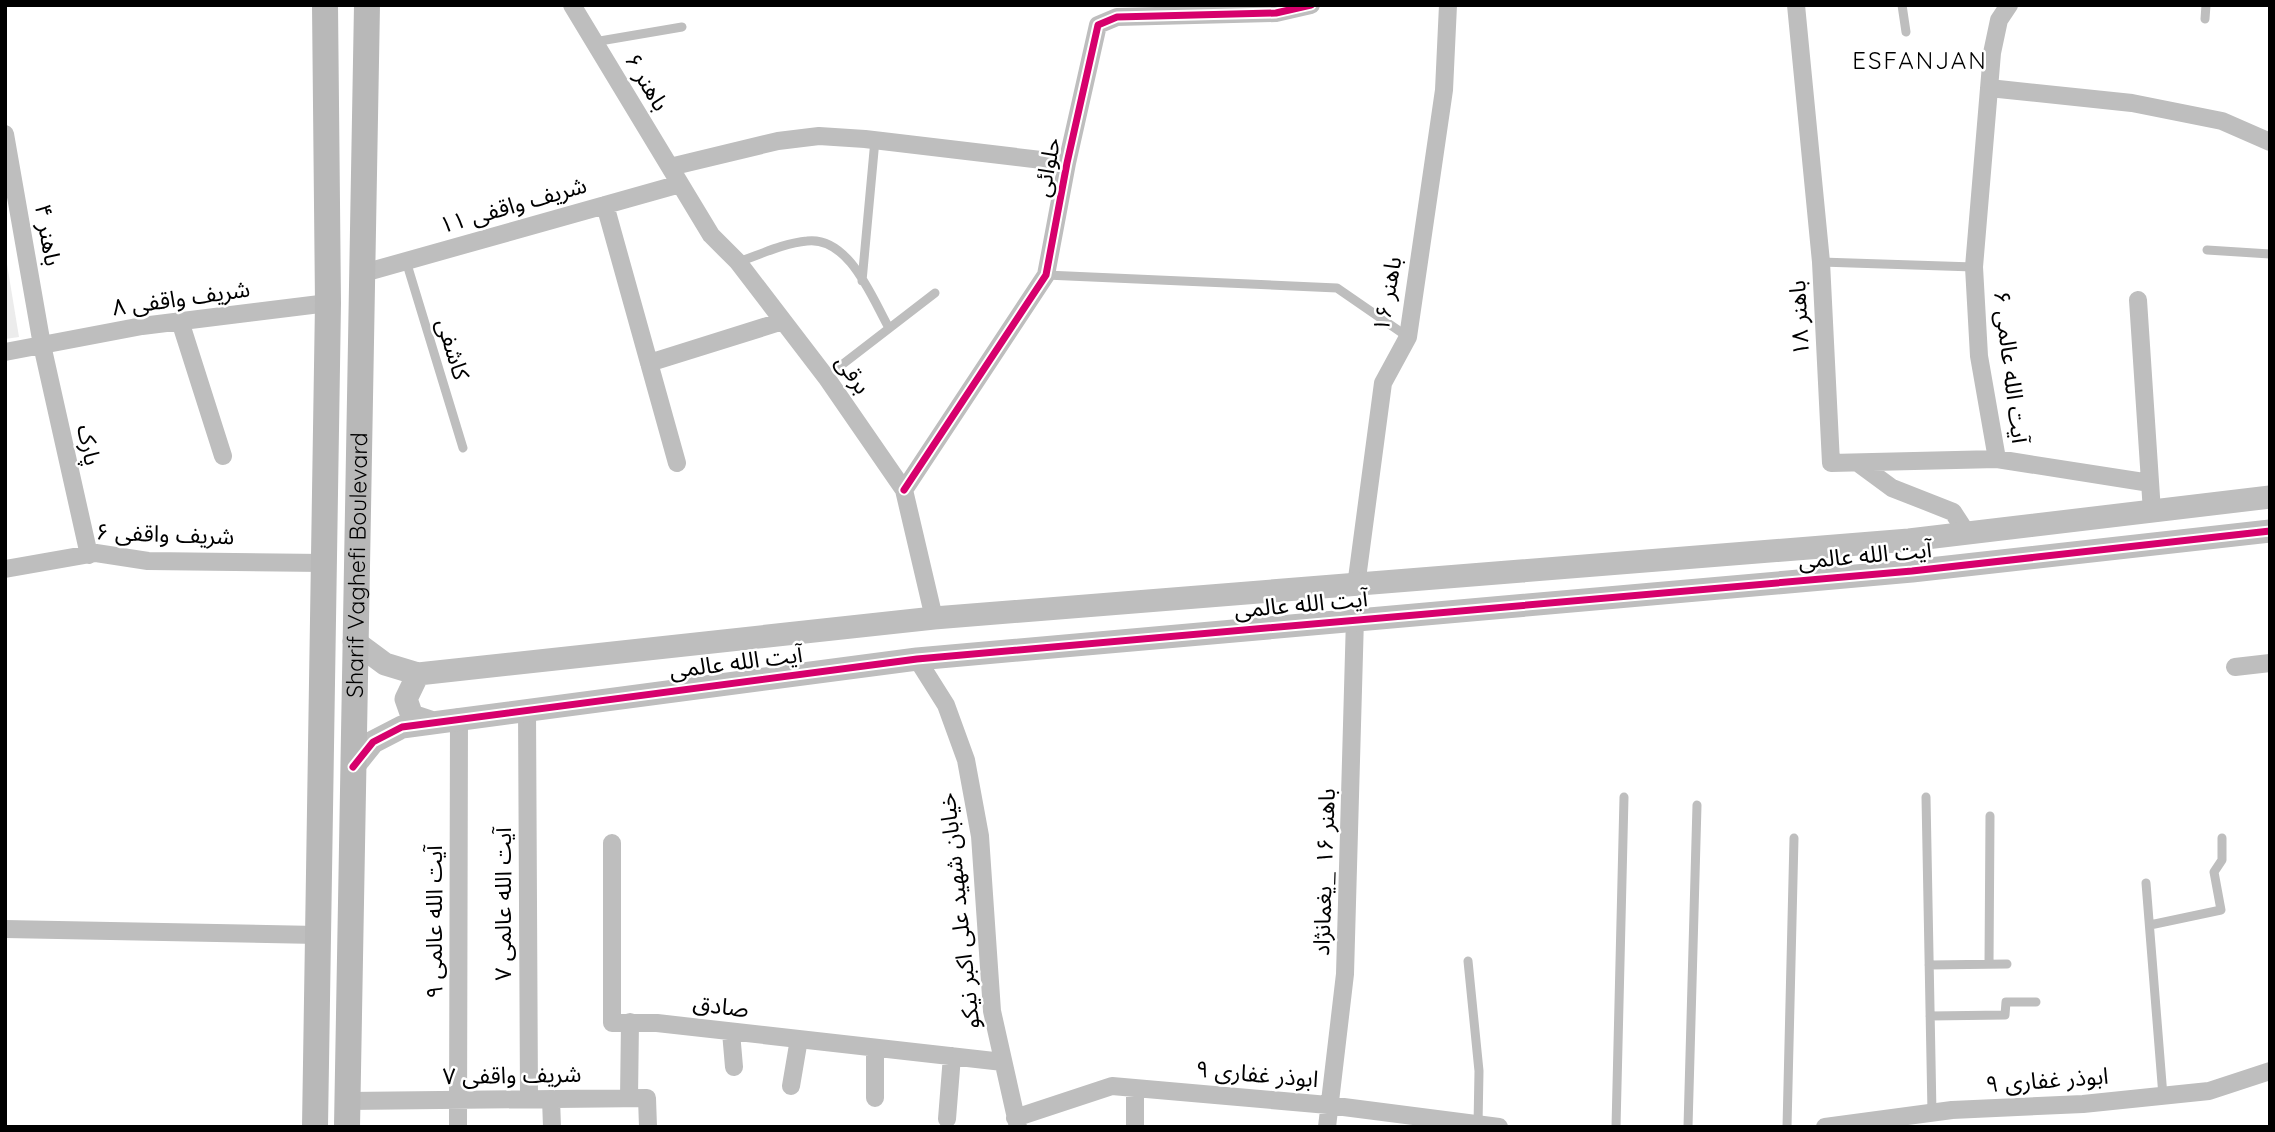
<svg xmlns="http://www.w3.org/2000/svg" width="2275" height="1132" viewBox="0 0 2275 1132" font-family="Quicksand,'Noto Sans Arabic',sans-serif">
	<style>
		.green { fill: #ececec }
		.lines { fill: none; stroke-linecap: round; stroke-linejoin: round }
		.service { stroke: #bebebe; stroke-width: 9 }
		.minor { stroke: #bebebe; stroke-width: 18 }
		.tertiary { stroke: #bebebe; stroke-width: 23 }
		.secondary { stroke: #b8b8b8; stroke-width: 26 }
		.cycleway-casing { stroke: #fff; stroke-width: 11 }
		.cycleway { stroke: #d6006c; stroke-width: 7 }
		.labels { text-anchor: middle; stroke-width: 5; stroke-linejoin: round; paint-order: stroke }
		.street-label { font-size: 23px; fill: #000; stroke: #fff }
		.neighbourhood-label { font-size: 24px; letter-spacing: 2px; fill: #000; stroke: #fff }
	</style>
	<rect width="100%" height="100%" fill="#fff"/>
	<path class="green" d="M5,252L19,337L5,339Z"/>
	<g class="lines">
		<path class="service" d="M1902,5L1906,32
			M2205,19L2206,5
			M594,42L682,27
			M2207,250L2270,254
			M406,261L463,448
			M738,262C759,255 784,243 807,241C849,236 872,298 889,328
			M1821,262L1974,267
			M1046,275L1337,288L1408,337
			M862,281L875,140
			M826,377L935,293
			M1926,797L1932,1113
			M2146,883L2163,1096
			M2150,925L2221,910L2214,872L2222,860V838
			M1468,961L1479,1071L1478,1125
			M1989,964L1990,816
			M1929,965L2007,964
			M1930,1016L2005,1015L2006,1002H2036
			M1616,1127L1624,797
			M1688,1127L1697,805
			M1787,1127L1794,838"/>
		<path class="minor" d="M572,5L711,235L738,262L826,377L904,490L934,618
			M1796,5L1821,262L1831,463L1997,459
			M2009,5L1999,20L1992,53L1974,267L1979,356L1997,459L2150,483
			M1989,88L2132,103L2222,121L2270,142
			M5,134L42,345L89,555
			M670,167L778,141L819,136L865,139L1067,163
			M605,205L677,463
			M360,274L680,184
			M2138,300L2152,512
			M180,321L223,456
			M5,352L142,326L328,303
			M649,363L783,321
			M1858,463L1892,488L1953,512L1966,532
			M904,490L1046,275L1067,163L1098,25L1117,17L1276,13L1311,5
			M5,569L96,553L148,561L324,563
			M1356,586L1383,383L1408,337L1444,90L1448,5
			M917,659L946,705L966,760L980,836L992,1011L1018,1127
			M2235,667L2270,663
			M527,709L529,1099
			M612,843V1023H657L1003,1062
			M5,929L318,935
			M731,1032L734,1067
			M791,1086L799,1039
			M629,1098L630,1022
			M875,1098V1048
			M551,1099L552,1127
			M347,1101L647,1098L648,1127
			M1015,1118L1112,1086L1328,1105L1499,1127
			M947,1119L952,1056
			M458,1127L459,717
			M1135,1127V1088
			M1327,1127L1345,974L1355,618
			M1825,1127L1952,1110L2083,1104L2209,1091L2270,1071"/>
		<path class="tertiary" d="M354,641L385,664L418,674L934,618L1909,540L2270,497
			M418,674L406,699L412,716L430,722
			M353,767L373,742L402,727L917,659L1912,571L2270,531"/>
		<g class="secondary">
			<path d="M315,1127L328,303L325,5"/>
			<path id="s1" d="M347,1127L367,5"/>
		</g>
		<g class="cycleway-casing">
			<path id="cycleway" d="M904,490L1046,275L1067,163L1098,25L1117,17L1276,13L1311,5
				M353,767L373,742L402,727L917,659L1912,571L2270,531"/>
		</g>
		<use href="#cycleway" class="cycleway"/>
	</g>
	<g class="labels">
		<g class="street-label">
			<text transform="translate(647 82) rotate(59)" y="8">باهنر ۶</text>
			<text transform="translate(1047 167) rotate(-79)" y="8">حلوائی</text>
			<text transform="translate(513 205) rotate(-16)" y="8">شریف واقفی ۱۱</text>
			<text transform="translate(48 235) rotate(80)" y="8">باهنر ۴</text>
			<text transform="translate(1387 294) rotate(-80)" y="8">باهنر ۱۶</text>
			<text transform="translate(181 298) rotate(-8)" y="8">شریف واقفی ۸</text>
			<text transform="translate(1799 318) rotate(-93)" y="8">باهنر ۱۸</text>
			<text transform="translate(453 349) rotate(73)" y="8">کاشفی</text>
			<text transform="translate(2011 367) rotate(83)" y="8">آیت الله عالمی ۶</text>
			<text transform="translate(853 374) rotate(55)" y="8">برقی</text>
			<text transform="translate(89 445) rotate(78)" y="8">پارک</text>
			<text transform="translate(165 534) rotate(2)" y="8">شریف واقفی ۶</text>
			<text transform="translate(1865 555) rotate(-5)" y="8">آیت الله عالمی</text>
			<text dy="8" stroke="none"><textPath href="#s1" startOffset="562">Sharif Vaghefi Boulevard</textPath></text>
			<text transform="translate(1301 604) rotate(-5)" y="8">آیت الله عالمی</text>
			<text transform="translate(736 662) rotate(-7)" y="8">آیت الله عالمی</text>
			<text transform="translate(1324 872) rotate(-88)" y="8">باهنر ۱۶ _یغمانژاد</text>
			<text transform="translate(503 904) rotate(-90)" y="8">آیت الله عالمی ۷</text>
			<text transform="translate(959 911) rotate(-96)" y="8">خیابان شهید علی اکبر نیکو</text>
			<text transform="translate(434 922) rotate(-90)" y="8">آیت الله عالمی ۹</text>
			<text transform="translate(721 1006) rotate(7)" y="8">صادق</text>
			<text transform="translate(1257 1074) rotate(5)" y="8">ابوذر غفاری ۹</text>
			<text transform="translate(512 1075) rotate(-1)" y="8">شریف واقفی ۷</text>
			<text transform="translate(2047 1080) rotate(-4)" y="8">ابوذر غفاری ۹</text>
		</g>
		<g class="neighbourhood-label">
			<text x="1920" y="69">ESFANJAN</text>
		</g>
	</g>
	<rect width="2275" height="1132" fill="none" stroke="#000000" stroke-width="14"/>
</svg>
